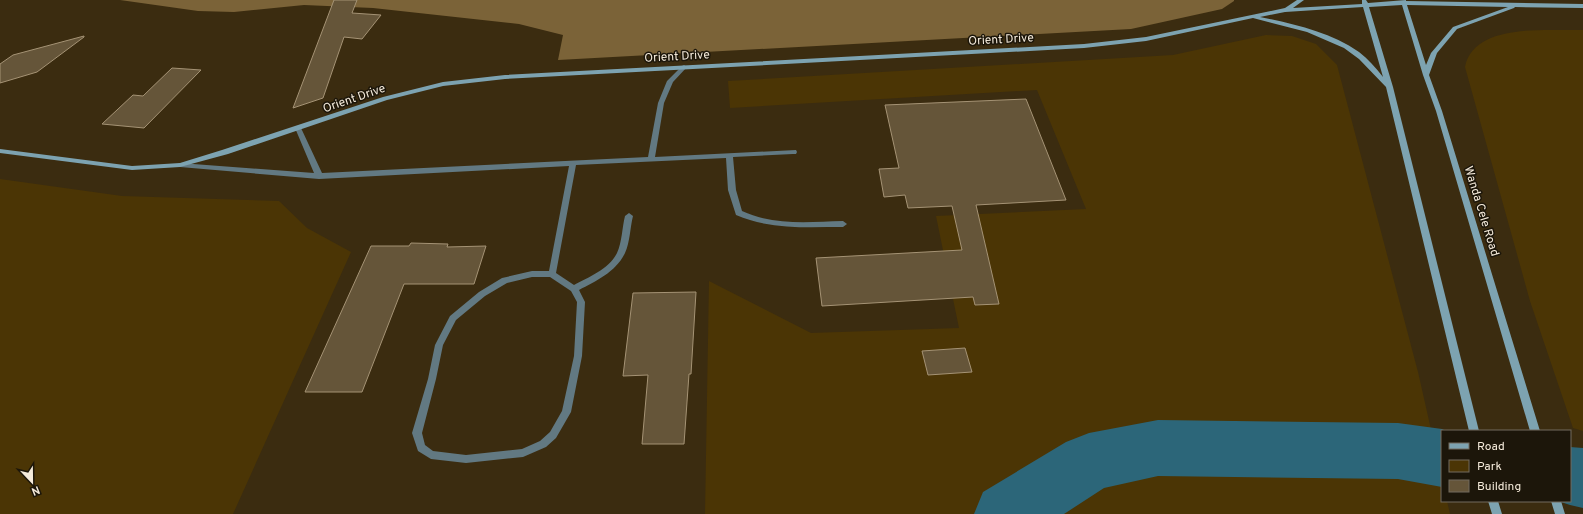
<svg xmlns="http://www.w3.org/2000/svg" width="1583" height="514" viewBox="0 0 1583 514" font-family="Overpass,sans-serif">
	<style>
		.green { fill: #4b3505 }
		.forest { fill: #7b6338 }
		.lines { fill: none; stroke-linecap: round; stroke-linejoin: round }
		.river { fill: #2c6679; fill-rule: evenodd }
		.building { fill: #655539; stroke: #a59375 }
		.lane { fill: #627982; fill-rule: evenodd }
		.secondary { fill: #7da3b1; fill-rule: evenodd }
		.labels { text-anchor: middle; stroke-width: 3; stroke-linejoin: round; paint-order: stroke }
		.street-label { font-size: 12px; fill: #f5ebdb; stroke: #1c160a }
	</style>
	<rect width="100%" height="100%" fill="#3b2c10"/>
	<path class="green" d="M1583,30V431L1573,428L1530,301L1465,67C1474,22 1548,31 1583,30Z
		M1266,35L1292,36L1316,44L1337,65L1418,372L1442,478V501H1447L1450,514H705L709,281L811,333L959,328L936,216L1086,209L1037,90L730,108L728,81L1173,55Z
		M0,179L122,196L279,201L307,228L351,252L233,514H0Z"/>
	<path class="forest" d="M120,0H1234V1L1222,9L1131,29L558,60L563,35L519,24L373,8L304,5L234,12L198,11Z"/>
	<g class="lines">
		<path class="river" d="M1158,420L1398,423L1442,429L1446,431H1442V487L1398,479L1158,476L1104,488L1064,514H974L983,492L1066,442L1089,433Z
			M1570,447L1583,448V508L1570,505L1558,501H1570Z"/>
	</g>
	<path class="building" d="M334,0H357L352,13L381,15L362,39L344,37L323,98L293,108Z
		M84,36V37L37,72L0,83V64L13,55Z
		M172,68L201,70L144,128L102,124L133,95L143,96Z
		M1026,99L1066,200L976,205L999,304L975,305L973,297L822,306L816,258L962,250L952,206L908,208L905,195L884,197L879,169L899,168L885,105Z
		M411,243L448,244L447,247L486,246L474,284H404L362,392H305L371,246H409Z
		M696,292L691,374H689L684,444H642L648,375L623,376L633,293Z
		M965,348L972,372L928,375L922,351Z"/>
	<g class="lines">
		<path class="lane" d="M684,65L687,67L673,82L664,103L655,157L796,150L797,152L796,154H793L733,157L736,190L742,211C774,226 809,222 843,221L847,224L843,227C806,227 771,230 736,215L728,190L726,158L576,165L556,273L574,285C589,277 609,269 617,253C622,242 622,228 625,216L629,213L633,216C630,228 630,242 625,253C616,272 596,281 579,290L585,302L582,356L571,412L556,438L546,447L523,457L466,463L431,459L418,451L412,433L428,379L435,345L450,316L479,292L502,278L532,271H549L569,166L319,179L180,167L176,165L180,163L314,173L295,128L298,126L301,128L322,173L648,157L658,103L667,81L682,66ZM532,277H550L571,291L577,302L574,356L562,411L550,432L540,441L522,449L466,455L433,451L425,445L422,433L436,379L443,345L456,320L485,296L507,283Z"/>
		<path class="secondary" d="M1297,0H1304L1293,8L1362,4V0H1366L1368,3L1406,0V1L1583,4V8L1515,7L1514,8L1457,29L1437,53L1429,75L1442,111L1540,431H1530L1436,111L1423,75L1402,5L1369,7L1393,87L1479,431H1469L1386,87L1359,59L1344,48L1307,32L1253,18L1146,41L1084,48L505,79L443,86L387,100L228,154L180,167L132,170L0,153V149L132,166L180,163L222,150L383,97L443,82L505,75L1084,44L1146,37L1285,8ZM1407,5L1508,7L1453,27L1431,53L1426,65ZM1363,7L1383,77C1376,68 1368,59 1359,52C1330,32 1294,24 1260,17L1285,12Z
			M1488,501H1498L1502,514H1492Z
			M1551,501H1561L1565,514H1555Z"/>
	</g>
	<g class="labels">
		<g class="street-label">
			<text transform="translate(1001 39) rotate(-3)" y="4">Orient Drive</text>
			<text transform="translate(677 56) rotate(-3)" y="4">Orient Drive</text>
			<text transform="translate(354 98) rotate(-19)" y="4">Orient Drive</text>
			<text transform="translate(1482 211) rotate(73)" y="4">Wanda Cele Road</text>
		</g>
	</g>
	<rect x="1441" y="430" width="130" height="72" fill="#1c160a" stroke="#736b5e"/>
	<rect x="1449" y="443" width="20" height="6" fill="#7da3b1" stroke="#736b5e"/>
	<text x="1477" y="450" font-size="12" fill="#f5ebdb">Road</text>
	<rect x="1449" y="460" width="20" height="12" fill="#4b3505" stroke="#736b5e"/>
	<text x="1477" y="470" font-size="12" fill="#f5ebdb">Park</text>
	<rect x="1449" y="480" width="20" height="12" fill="#655539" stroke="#736b5e"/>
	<text x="1477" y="490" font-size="12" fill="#f5ebdb">Building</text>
	<g transform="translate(32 482) rotate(158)" stroke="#1c160a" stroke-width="3" paint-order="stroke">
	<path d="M0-3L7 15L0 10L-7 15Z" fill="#f5ebdb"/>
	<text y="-6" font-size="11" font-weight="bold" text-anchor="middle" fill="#f5ebdb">N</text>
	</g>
</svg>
